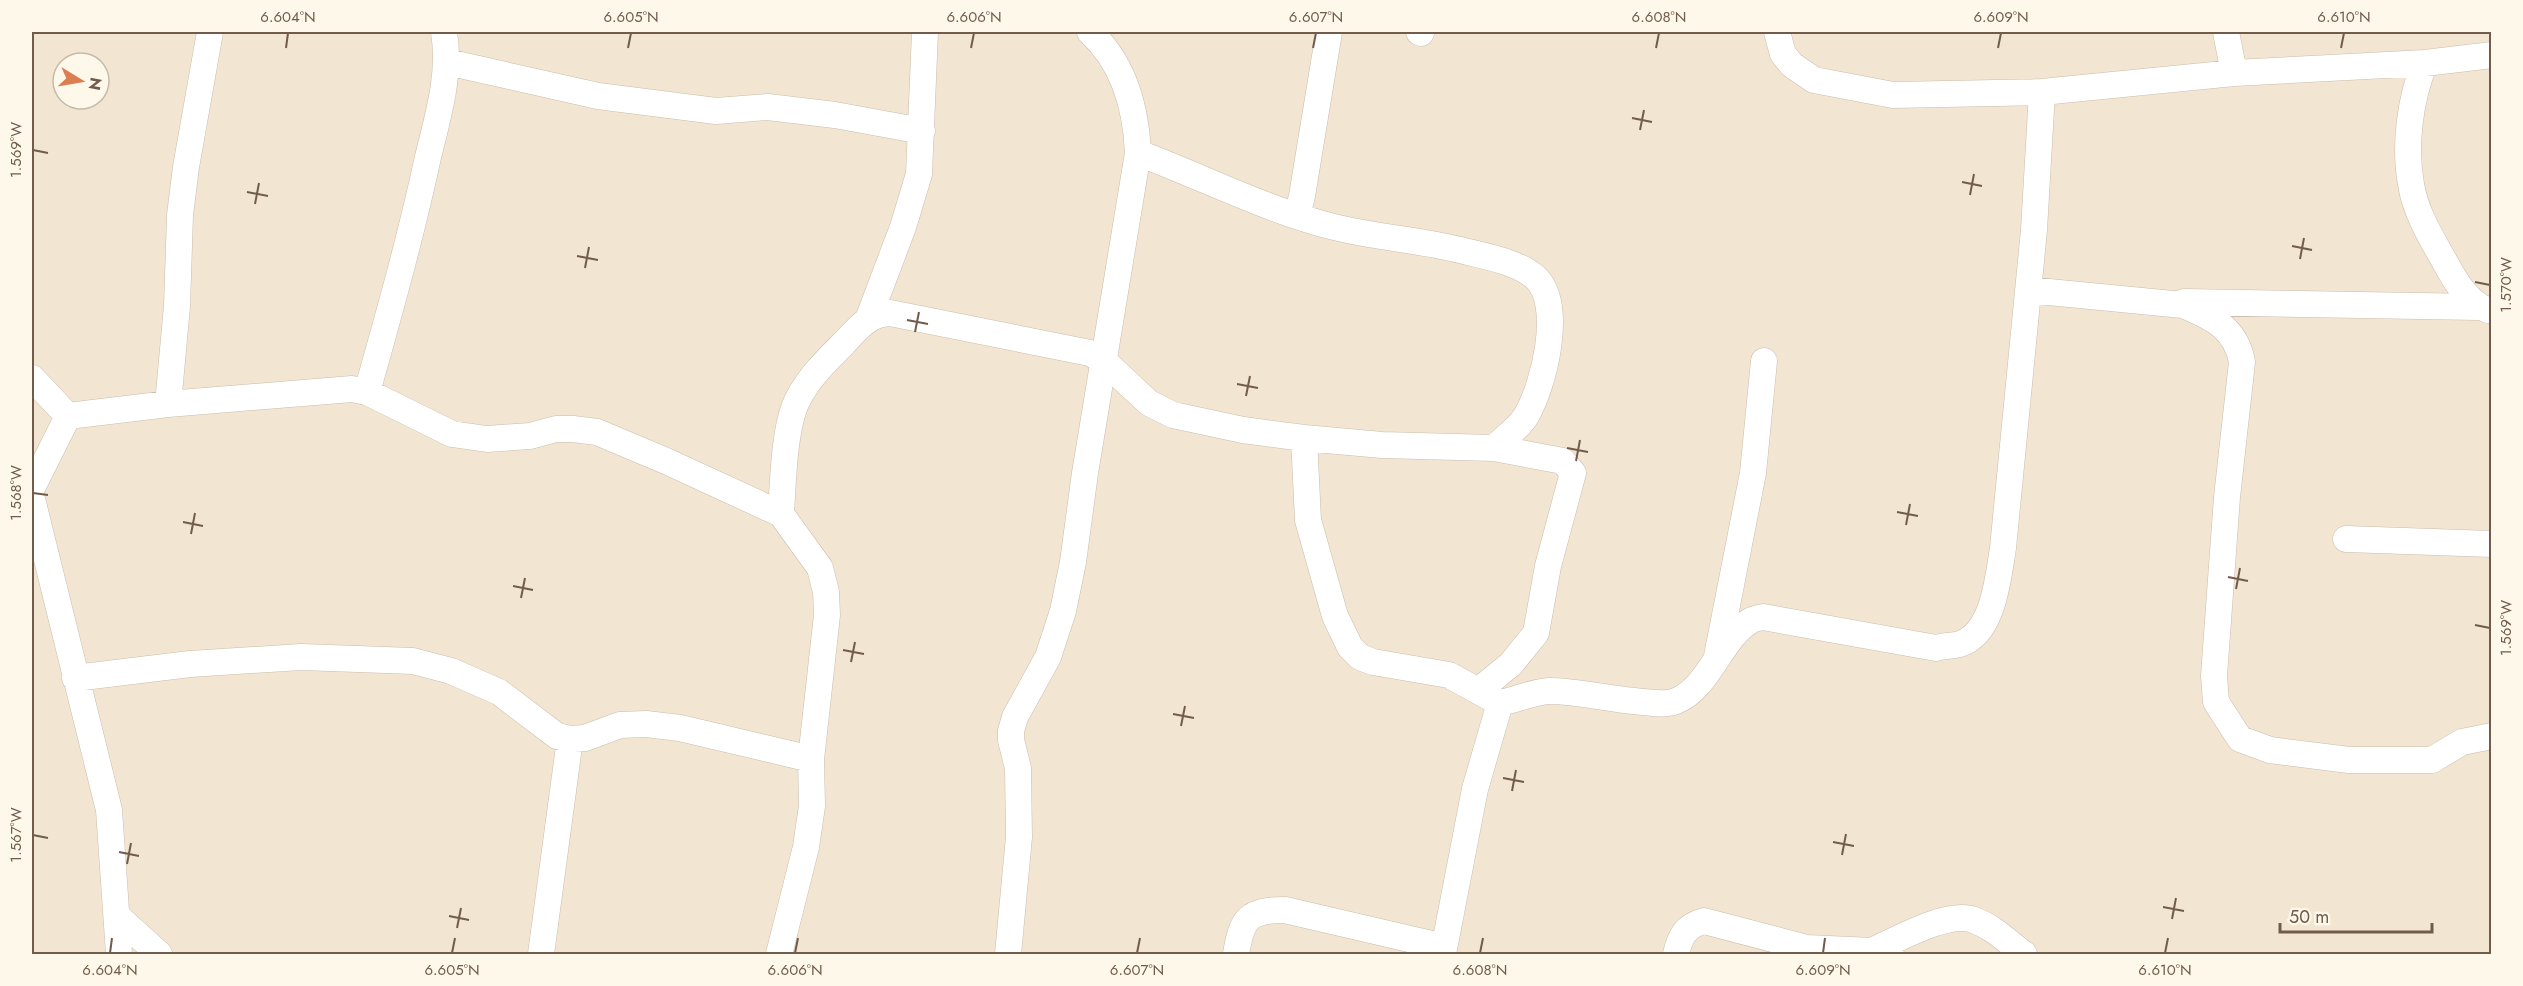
<svg xmlns="http://www.w3.org/2000/svg" width="2523" height="986" viewBox="0 0 2523 986" font-family="Jost,sans-serif">
	<style>
		.residential { fill: #f2e6d3; fill-rule: evenodd }
		.lines { fill: none; stroke-linecap: round; stroke-linejoin: round }
		.minor-casing { stroke: #cbbcab; stroke-width: 27 }
		.minor { stroke: #fff; stroke-width: 26 }
		.ticks { fill: none; stroke: #715c4b; stroke-width: 2 }
		.neatline { fill: none; stroke: #715c4b; stroke-width: 2 }
		.ticks-label { font-size: 15px; text-anchor: middle; fill: #715c4b }
	</style>
	<rect width="100%" height="100%" fill="#faf4e4"/>
	<path class="residential" d="M32,32H2491V954H32ZM63,63H99V99H63Z"/>
	<g class="lines">
		<g class="minor-casing">
			<path id="minor" d="M1090,32C1124,63 1136,109 1138,153C1203,177 1266,210 1334,227C1378,238 1424,240 1468,252C1489,257 1520,263 1536,278C1564,305 1544,386 1526,416C1519,428 1504,438 1494,448
				M1419,32L1421,33
				M1777,32L1783,54L1792,65L1814,80L1893,95L2042,92L2234,73L2425,63L2492,55
				M2226,32L2234,73
				M447,62L598,96L716,111L768,107L835,115L922,131
				M2425,63C2410,98 2404,146 2411,184C2415,212 2432,239 2446,264C2455,281 2469,304 2488,310
				M1297,216L1302,196L1329,32
				M2028,290L2183,305C2212,317 2236,328 2242,362L2227,497L2214,676L2216,702L2240,739L2270,750L2349,760H2432L2462,742L2492,736
				M2184,302L2478,307
				M869,317L903,227L919,174L925,32
				M32,378L68,416
				M367,392C389,314 411,236 428,157C438,116 451,74 444,32
				M168,404L177,306L180,215L186,167L210,32
				M1304,438L1308,520L1335,616L1350,647L1360,657L1373,662L1449,675L1500,703C1516,700 1532,692 1549,691C1578,691 1613,700 1644,702C1655,703 1666,705 1676,701C1709,688 1721,638 1750,621C1753,619 1759,618 1763,617L1936,648C1943,646 1952,646 1960,644C1994,633 1998,577 2003,548L2034,230L2042,92
				M32,488L68,416L168,404L352,389L367,392L452,434L487,439L530,436L556,429H573L597,432L666,461L781,514L820,568L826,592L827,615L811,759L812,806L806,847L779,954
				M32,499L109,810L119,954
				M781,514C783,483 784,425 798,399C809,377 828,359 845,342C859,327 869,314 890,313L1090,353L1104,361L1149,403L1173,415L1243,430L1304,438L1382,445L1494,448L1563,461L1573,473L1548,566L1536,633L1511,664L1478,691
				M2346,539L2492,544
				M1717,656L1753,473L1764,361
				M75,678L190,664L301,657L413,661L451,671L499,692L557,736L570,739L585,738L620,725L646,724L680,728L811,759
				M117,916L159,954
				M1872,951C1896,940 1948,910 1974,920C1993,927 2008,942 2024,954
				M541,954L570,739
				M1008,954L1019,837L1018,768L1011,740V731L1015,717L1048,657L1063,611L1073,562L1085,473L1138,153
				M1236,954C1242,918 1248,910 1285,910L1444,947
				M1443,954L1475,789L1500,703
				M1676,954C1680,937 1685,926 1704,921L1807,948L1872,951L1891,954"/>
		</g>
		<use href="#minor" class="minor"/>
	</g>
	<path class="ticks" d="M286,48L288,33M628,48L631,33M971,48L974,33M1313,48L1316,33M1656,48L1659,33M1998,48L2001,33M2341,48L2344,33M1632,118L1652,122M1640,130L1644,110M33,150L48,153M1962,182L1982,186M247,192L268,196M1970,195L1974,174M255,204L259,183M2292,246L2312,250M577,256L598,260M2300,259L2304,238M585,268L589,247M2475,282L2490,285M907,320L928,324M915,332L919,312M1237,384L1258,388M1246,396L1250,376M1567,448L1588,452M1576,461L1580,440M33,493L48,495M1897,512L1918,516M183,522L203,526M1906,525L1910,504M191,534L195,513M2228,577L2248,581M513,586L533,590M2236,589L2240,568M521,598L525,578M2475,625L2490,628M843,650L864,654M851,662L855,642M1173,714L1194,718M1181,726L1185,706M1503,778L1524,782M1512,791L1516,770M33,835L48,838M1833,842L1854,846M119,852L139,856M1842,855L1846,834M127,864L131,843M2163,907L2184,911M449,916L469,920M2172,919L2176,898M457,928L461,908M110,953L112,938M452,953L455,938M795,953L798,938M1137,953L1140,938M1480,953L1483,938M1823,953L1825,938M2165,953L2168,938"/>
	<rect width="2523" height="986" fill="none" stroke="#fef8ea" stroke-width="66"/>
	<g transform="translate(81 81) rotate(101)"><circle r="28" fill="#fef8ea" stroke="#c6baaa" stroke-width="1.5"/>
	<path d="M0-4.5L10 22L0 15L-10 22Z" fill="#dc7e51"/>
	<text y="-9" font-size="16" font-weight="bold" text-anchor="middle" fill="#715c4b">N</text>
	</g>
	<path d="M2280 923v9h152v-9" fill="none" stroke="#715c4b" stroke-width="3"/>
	<text x="2289" y="923" font-size="18" fill="#715c4b" stroke="#fef8ea" stroke-width="4.5" paint-order="stroke">50 m</text>
	<rect x="33" y="33" width="2457" height="920" class="neatline"/>
	<g class="ticks-label">
		<text x="288" y="22">6.604°N</text>
		<text x="631" y="22">6.605°N</text>
		<text x="974" y="22">6.606°N</text>
		<text x="1316" y="22">6.607°N</text>
		<text x="1659" y="22">6.608°N</text>
		<text x="2001" y="22">6.609°N</text>
		<text x="2344" y="22">6.610°N</text>
		<text transform="translate(16 150) rotate(-90)" y="5">1.569°W</text>
		<text transform="translate(2506 285) rotate(-90)" y="5">1.570°W</text>
		<text transform="translate(16 493) rotate(-90)" y="5">1.568°W</text>
		<text transform="translate(2506 628) rotate(-90)" y="5">1.569°W</text>
		<text transform="translate(16 835) rotate(-90)" y="5">1.567°W</text>
		<text x="110" y="975">6.604°N</text>
		<text x="452" y="975">6.605°N</text>
		<text x="795" y="975">6.606°N</text>
		<text x="1137" y="975">6.607°N</text>
		<text x="1480" y="975">6.608°N</text>
		<text x="1823" y="975">6.609°N</text>
		<text x="2165" y="975">6.610°N</text>
	</g>
</svg>
